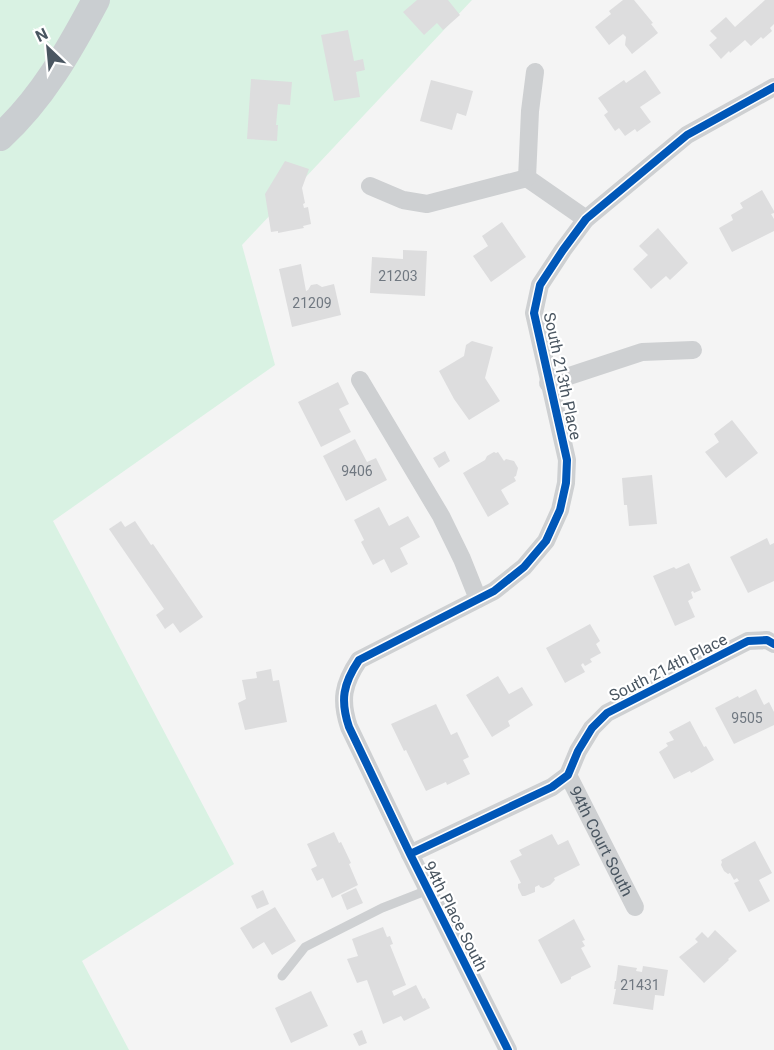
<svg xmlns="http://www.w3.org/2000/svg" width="774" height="1050" viewBox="0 0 774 1050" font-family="Roboto,sans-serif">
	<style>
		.green { fill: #d9f2e3 }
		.building { fill: #ddddde }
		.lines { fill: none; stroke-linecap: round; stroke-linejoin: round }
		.lane { stroke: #ced0d2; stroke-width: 9 }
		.street { stroke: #ced0d2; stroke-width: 18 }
		.primary { stroke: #caced1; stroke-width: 28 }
		.cycleway-casing { stroke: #fff; stroke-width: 11 }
		.cycleway { stroke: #0057b8; stroke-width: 8 }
		.labels { text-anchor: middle; stroke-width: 4.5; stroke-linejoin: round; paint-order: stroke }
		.number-label { font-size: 14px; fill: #707881 }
		.street-label { font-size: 16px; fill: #4a5661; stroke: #fff }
	</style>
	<rect width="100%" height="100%" fill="#f4f4f4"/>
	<path class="green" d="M0,0H472L242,245L275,365L53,521L234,864L82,961L129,1050H0Z"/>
	<path class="building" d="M417,0H448L460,15L443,30L437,23L424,35L403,12Z
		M623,0H634L653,23L651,24L658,33L632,54L625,45L626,37L623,34L609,45L595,27L611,14L609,11Z
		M765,0H774V24L770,28L772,31L763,39L761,37L751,46L745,40L730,53L729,51L721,59L709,45L717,38L710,31L726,17L735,27Z
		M348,30L354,61L363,59L365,70L356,72L360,97L334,101L321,35Z
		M645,70L661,93L640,107L651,122L637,132L635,129L625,136L619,128L615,131L604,115L608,112L598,98L624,80L626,83Z
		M251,79L292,82L290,105L278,104L276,125H278L277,141L247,139Z
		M431,80L473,91L466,116L457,113L452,130L420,121Z
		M285,161L309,169L302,188L305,203L303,204L304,208L308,207L311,224L303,226L304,228L278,233V231L271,232L265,194Z
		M762,190L774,211V213L771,214L774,219V231L732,252L719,228L733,220L731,215L743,208L740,203Z
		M502,222L526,257L491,282L473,256L488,246L482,236Z
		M658,228L688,263L670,280L666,276L651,289L633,269L648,255L639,246Z
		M403,250L427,251L425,296L370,293L372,257L403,259Z
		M301,264L306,291L308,290L311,285L317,284L322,287L334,284L341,315L292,327L279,269Z
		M472,341L493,347L485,378L500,401L469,420L454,399L439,371L464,356L466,345Z
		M338,382L349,404L339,409L351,432L321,447L298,402Z
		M732,420L758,453L726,478L705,452L719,442L714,434Z
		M355,439L367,462L376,458L387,480L346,501L323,456Z
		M445,451L450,461L439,468L433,458Z
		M494,452L496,453L498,452L504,461L506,459L514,461L518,468L516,476L514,477L516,481L501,490L509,504L488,517L463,473L485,460L487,456Z
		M652,475L657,524L629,526L627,505H624L622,478Z
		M379,507L389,526L408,516L420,537L400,548L408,564L391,573L384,559L373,565L361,542L364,540L354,520Z
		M121,521L125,527L135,521L151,545L153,544L203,617L180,633L173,623L165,629L156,615L164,609L109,529Z
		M767,538L770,545L774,543V581L748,593L730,557Z
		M689,563L701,590L694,593L693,591L691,592L693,598L688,601L695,617L675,626L653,576L674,567L676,569Z
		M590,624L600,641L596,644L601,653L590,659L592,662L585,666L583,663L581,665L585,672L565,683L546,648Z
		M271,669L273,681L279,680L287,722L245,730L238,703L246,699L242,680L257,678L256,672Z
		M498,676L509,694L522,687L533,705L508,721L510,726L492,737L466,695Z
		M756,689L764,705L769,702L774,712V725L734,744L715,708L738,696L739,698Z
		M436,704L451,735L457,732L469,757L463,760L470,774L447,785L446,782L426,791L406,750L404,751L391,724Z
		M690,721L704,747L706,746L714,760L691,773L690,771L674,779L659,752L668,746L666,743L674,740L669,732Z
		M334,832L339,843L341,842L351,863L349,864L358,885L332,898L323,878L317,881L311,869L317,866L307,844Z
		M552,834L558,845L568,840L580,865L554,878L555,880L550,885L543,888L540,887L539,885L535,887V892L525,896H522L518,888V884L521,883L510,861L522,855L519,850Z
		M755,841L772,873L759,880L770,901L749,912L734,883L739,881L737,878L734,880L730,873L728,874L724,871L721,865L722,862L721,860Z
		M356,888L363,903L347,910L341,895Z
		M263,890L269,904L257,909L251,896Z
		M275,907L296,941L272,955L264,942L253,949L240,928Z
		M574,919L585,940L582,941L585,946L581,948L591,967L571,977V979L561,984L538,940Z
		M383,927L387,937L390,936L393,944L390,945L406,985L392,991L394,996L416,985L423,999L425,998L430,1008L404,1021L401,1016L383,1024L367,980L357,983L347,959L358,956L352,939Z
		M715,930L737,951L728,959L729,960L704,983L679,957L698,942L695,939L702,932L708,938Z
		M618,965L637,968L636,971L642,972L643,966L668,970L664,996L655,995L653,1010L613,1004L616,989H614L615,981H616Z
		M311,991L328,1026L291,1043L275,1008Z
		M362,1030L367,1043L359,1046L353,1034Z"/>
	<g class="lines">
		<path class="lane" d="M282,976L305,947L382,908L428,890"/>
		<g class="street">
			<path d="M527,178L530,111L535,72"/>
			<path d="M527,178L586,219"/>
			<path d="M370,186L403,200L427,204L527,178"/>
			<path d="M360,380L441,516L462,559L478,599"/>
			<path d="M548,383L642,352L693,350"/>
			<path id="s1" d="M568,775L635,907"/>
			<path d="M410,854L552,787L568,775L578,751L592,728L607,713L748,641L767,640L774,644"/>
			<path d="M508,1050L410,854L349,727C340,700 343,684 359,660L494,591L524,567L546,541L560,510L566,483L567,460L534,313L540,285L563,250L586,219L687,135L774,87"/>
		</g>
		<path class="primary" d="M0,137C42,99 70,49 96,0"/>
		<g class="cycleway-casing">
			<path id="cycleway" d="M410,854L552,787L568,775L578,751L592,728L607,713L748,641L767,640L774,644
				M508,1050L410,854L349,727C340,700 343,684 359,660L494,591L524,567L546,541L560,510L566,483L567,460L534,313L540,285L563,250L586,219L687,135L774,87"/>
		</g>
		<use href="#cycleway" class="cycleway"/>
	</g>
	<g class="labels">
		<g class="number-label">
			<text x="398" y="281">21203</text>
			<text x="312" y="308">21209</text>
			<text x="357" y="476">9406</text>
			<text x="747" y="723">9505</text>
			<text x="640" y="990">21431</text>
		</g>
		<g class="street-label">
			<text transform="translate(563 376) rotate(78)" y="6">South 213th Place</text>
			<text transform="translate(668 667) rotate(-27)" y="6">South 214th Place</text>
			<text dy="6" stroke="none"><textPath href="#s1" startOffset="74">94th Court South</textPath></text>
			<text transform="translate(456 916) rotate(63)" y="6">94th Place South</text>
		</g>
	</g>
	<g transform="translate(48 48) rotate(334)" stroke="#ffffff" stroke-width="4.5" paint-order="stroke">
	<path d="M0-4.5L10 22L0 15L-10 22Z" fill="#4a5661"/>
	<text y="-9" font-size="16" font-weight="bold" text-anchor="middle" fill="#4a5661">N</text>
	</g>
</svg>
